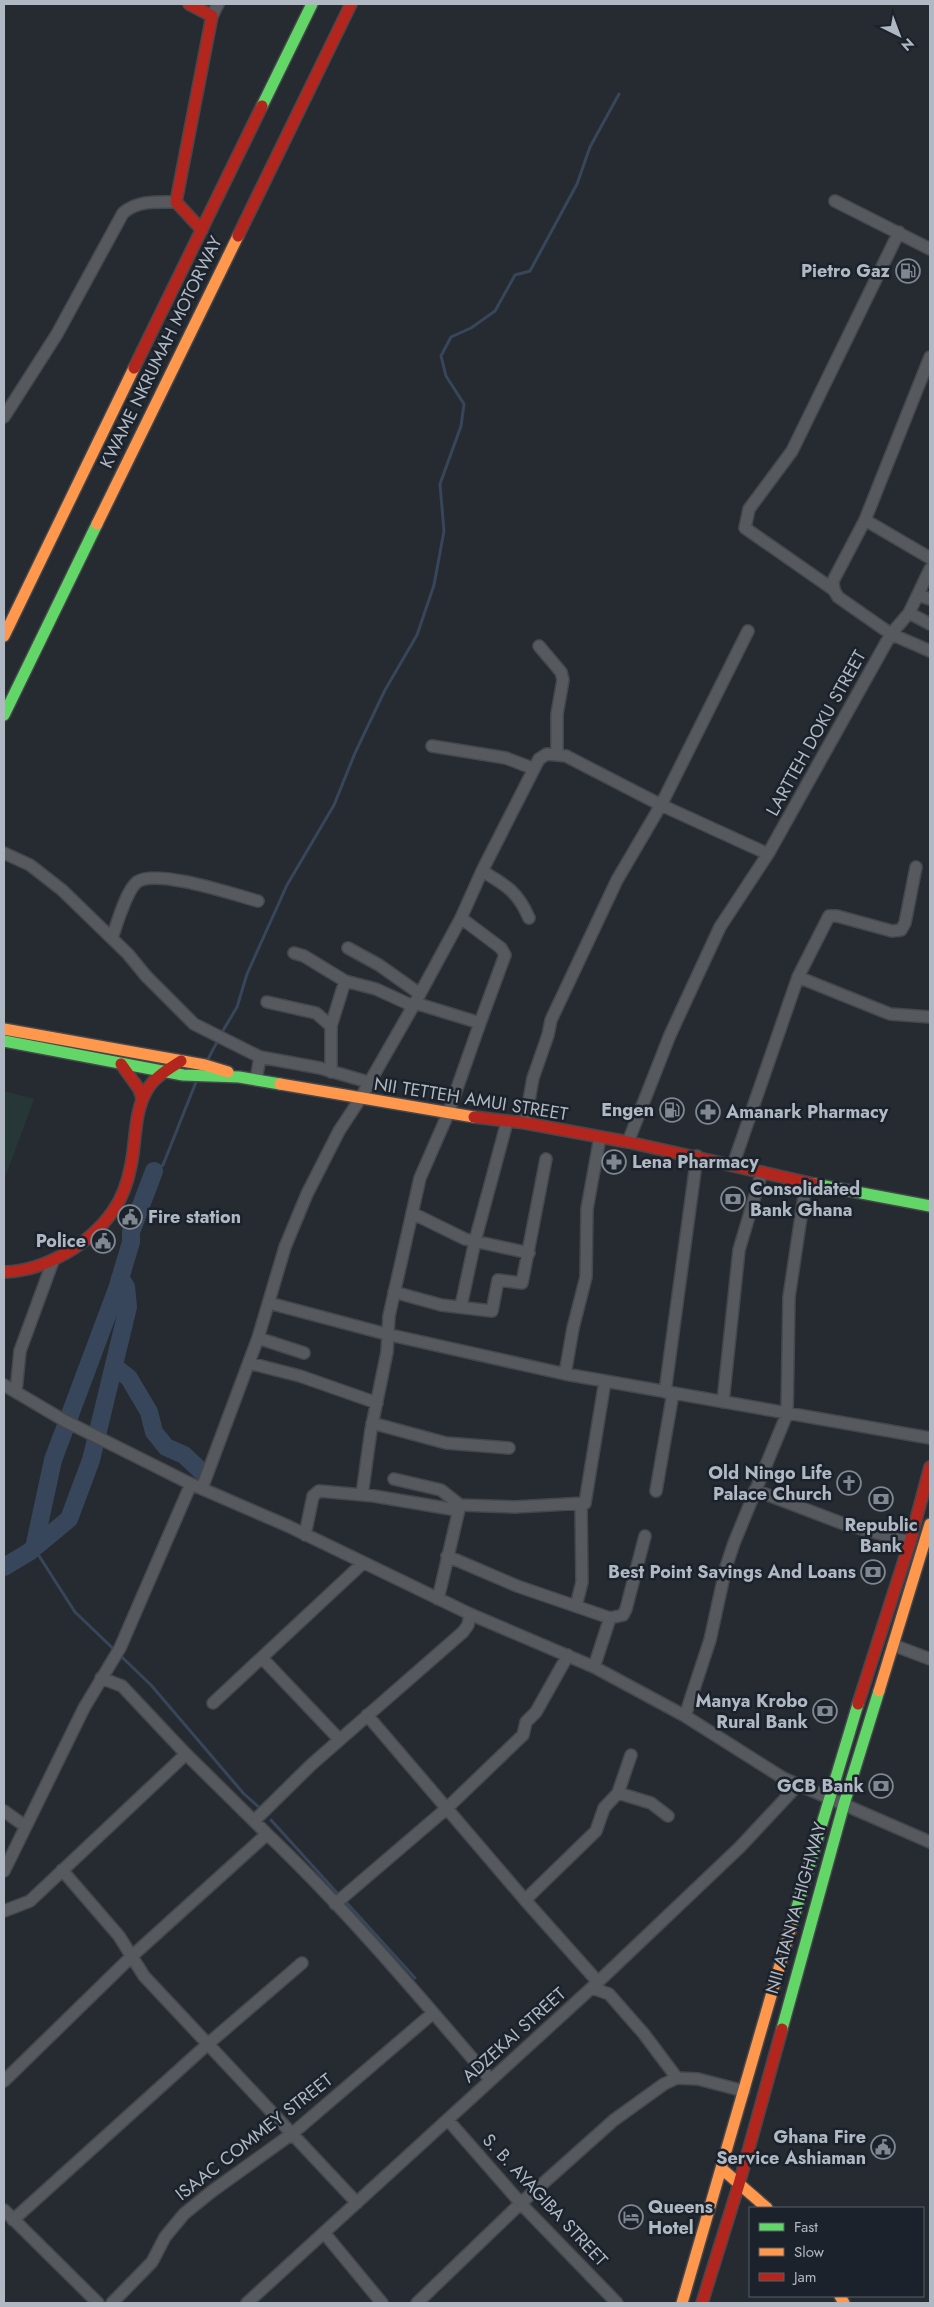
<svg xmlns="http://www.w3.org/2000/svg" width="934" height="2307" viewBox="0 0 934 2307" font-family="Jost,sans-serif">
	<style>
		.green { fill: #273737 }
		.lines { fill: none; stroke-linecap: round; stroke-linejoin: round }
		.stream { stroke: #37465a; stroke-width: 3 }
		.river { stroke: #37465a; stroke-width: 18 }
		.street-casing { stroke: #44474c; stroke-width: 14 }
		.fast-casing { stroke: #44474c; stroke-width: 14 }
		.slow-casing { stroke: #44474c; stroke-width: 14 }
		.jam-casing { stroke: #44474c; stroke-width: 14 }
		.street { stroke: #565a5f; stroke-width: 11 }
		.fast { stroke: #63d668; stroke-width: 11 }
		.slow { stroke: #ff974d; stroke-width: 11 }
		.jam { stroke: #b3261e; stroke-width: 11 }
		.labels { text-anchor: middle; stroke-width: 5; stroke-linejoin: round; paint-order: stroke }
		.poi-label { font-size: 18px; font-weight: bold; fill: #b0b8c3; stroke: #1b222b; text-anchor: end }
		.street-label { font-size: 18px; fill: #b0b8c3; stroke: #1b222b }
	</style>
	<rect width="100%" height="100%" fill="#262b31"/>
	<path class="green" d="M4,1091L34,1099L4,1180Z"/>
	<g class="lines">
		<path class="stream" d="M221,1034L237,1007L247,974L287,885L334,805L355,753L385,690L417,635L434,585L444,531L440,484L461,426L464,404L446,376L441,356L451,337L471,328L495,311L515,275L530,271L577,184L590,147L619,94
			M207,1061L218,1040
			M154,1171L163,1165L196,1082
			M34,1548L75,1612L151,1685L244,1794L261,1809
			M271,1820L338,1894
			M345,1901L415,1978"/>
		<path class="river" d="M115,1367L129,1378L149,1412L154,1432L166,1447L184,1455L201,1471
			M34,1548L53,1460L117,1289L131,1242V1232L154,1171
			M4,1567L29,1552L69,1519L91,1460L128,1307L126,1287L120,1278"/>
		<g class="street-casing">
			<path id="street" d="M212,16L218,4
				M835,201L930,249
				M930,357L865,520L833,581L834,590L838,597L891,634L930,651
				M4,417L57,334L123,213C138,200 157,202 176,202
				M865,520L930,558
				M834,590L745,528L749,509L792,451L899,232
				M918,595L930,599
				M909,613L930,624
				M539,646L561,672L563,680L557,714V753
				M432,746L506,758L532,768
				M4,853L30,865L62,890L128,954L146,976L194,1024L260,1057L256,1080
				M482,871C506,885 518,892 529,918
				M461,918L501,948L505,955L480,1023
				M112,938C117,924 126,891 137,882C156,868 235,895 258,901
				M348,948L379,965L420,994
				M294,953L304,956L345,981L376,989L413,1006
				M798,977L890,1014L930,1017
				M267,1002L316,1013L331,1026
				M260,1057L320,1068L368,1082
				M331,1072V1026L345,981
				M525,1123L533,1078L548,1035L551,1020L617,880L661,805L748,631
				M628,1142L670,1035L720,927L768,854L891,634L909,613L930,569
				M733,1165L798,977L829,916H837L892,931L901,930L905,923L916,867
				M412,1213L465,1239L529,1253
				M394,1292L441,1305L492,1311L498,1280L522,1283L546,1159
				M269,1303L386,1334L565,1374L930,1438
				M461,1306L475,1241L507,1122
				M258,1338L304,1353
				M249,1363L300,1376L377,1403
				M565,1374L573,1328L586,1277L587,1209L600,1137
				M4,1385L65,1421L191,1484L288,1526L470,1614L594,1667L685,1716L783,1778L930,1842
				M16,1391L20,1351L53,1261
				M665,1392L697,1156
				M723,1402L739,1250L762,1172
				M372,1423L446,1443L509,1448
				M394,1479L441,1490L460,1505L515,1507L585,1503L605,1381
				M202,1488L258,1338L285,1247L307,1194L339,1131L360,1099L415,1003L461,918L482,871L539,759L547,754L566,756L661,805L768,854
				M755,1490L844,1524L910,1542
				M656,1491L673,1393
				M362,1495L371,1430L387,1352L389,1316L420,1178L448,1114L480,1023L415,1003
				M305,1535L313,1496L319,1491L374,1496L457,1510
				M447,1556L517,1586L610,1618L623,1615L626,1609L645,1536
				M438,1599L460,1505
				M576,1606L582,1582L581,1505
				M893,1645L930,1659
				M263,1659L339,1739
				M594,1667L610,1618
				M101,1678L122,1686L186,1754L254,1821
				M213,1703L363,1563
				M367,1715L525,1900
				M685,1716L710,1640L726,1567L734,1543L787,1414L789,1297L806,1183
				M618,1793L651,1803L668,1816
				M4,1811L25,1826
				M267,1834L254,1821L312,1764L463,1632L468,1625L470,1614
				M62,1870L119,1936L144,1976L357,2203
				M4,1871L84,1708L120,1648L191,1484
				M335,1904L446,1809L523,1735L526,1722L536,1712L568,1655
				M4,1911L30,1901L186,1754
				M598,1982L525,1900L596,1831L604,1808L618,1793L631,1755
				M592,1988L609,1994L644,2034L677,2078
				M4,2081L131,1957L267,1834C347,1910 418,1995 490,2079
				M448,2120L524,2207L617,2303
				M4,2210L98,2303
				M13,2220L209,2043L302,1963
				M325,2234L382,2303
				M112,2303L152,2262L165,2237L184,2214L211,2192L293,2133L433,2013
				M247,2303L598,1982L740,1847L798,1785
				M417,2303L521,2203L614,2120L664,2084L677,2078L698,2079L744,2091"/>
		</g>
		<g class="fast-casing">
			<path id="fast" d="M262,106L312,4
				M4,715L97,524
				M4,1041L183,1075L239,1077L280,1084
				M814,1184L930,1206
				M791,1927L858,1704
				M782,2029L844,1804L879,1691"/>
		</g>
		<g class="slow-casing">
			<path id="slow" d="M97,524L238,236
				M4,636L134,368
				M4,1029L205,1065L228,1072
				M280,1084L474,1117
				M879,1691L930,1524
				M722,2169L767,2208
				M840,2296L844,2303
				M682,2303L791,1927"/>
		</g>
		<g class="jam-casing">
			<path id="jam" d="M189,4L212,16L176,202L202,230
				M238,236L351,4
				M134,368L262,106
				M121,1064L139,1089L142,1098
				M474,1117L525,1123L628,1142L814,1184
				M4,1272C45,1271 90,1244 113,1211C123,1197 128,1181 131,1165C136,1142 134,1111 147,1090C154,1077 169,1069 181,1061
				M858,1704L910,1542L930,1467
				M702,2303L739,2184L782,2029"/>
		</g>
		<use href="#street" class="street"/>
		<use href="#fast" class="fast"/>
		<use href="#slow" class="slow"/>
		<use href="#jam" class="jam"/>
	</g>
	<defs>
		<g id="fuel-ring" transform="scale(1.25)"><circle r="9.5" fill="#1b222b" stroke="#808790" stroke-width="1.5"/><path d="M-5.5-6h7V0h2V4h1.3V-2.5L3-4.5l.8-.8L6-3V5H2.5V1h-1V6h-7ZM-4.2-4.7v3.2H.2V-4.7Z" fill="#808790"/></g>
		<g id="pharmacy-ring" transform="scale(1.25)"><circle r="9.5" fill="#1b222b" stroke="#808790" stroke-width="1.5"/><path d="M-2-6h4v4h4v4h-4v4h-4v-4h-4v-4h4Z" fill="#808790"/></g>
		<g id="bank-ring" transform="scale(1.25)"><circle r="9.5" fill="#1b222b" stroke="#808790" stroke-width="1.5"/><path d="M-6-4H6V4H-6ZM0-2.3a2.3 2.3 0 1 0 0 4.6a2.3 2.3 0 1 0 0-4.6Z" fill="#808790"/></g>
		<g id="civic-ring" transform="scale(1.25)"><circle r="9.5" fill="#1b222b" stroke="#808790" stroke-width="1.5"/><path d="M-.6-6.5H3V-4.5H.6V-3L4-1V1h2V6H-6V1h2V-1L-.6-3ZM-1.2 2.5V6h2.4V2.5Z" fill="#808790"/></g>
		<g id="church-ring" transform="scale(1.25)"><circle r="9.5" fill="#1b222b" stroke="#808790" stroke-width="1.5"/><path d="M-1.2-6h2.4v3.5h3.3v2.4h-3.3V6h-2.4V-.1h-3.3v-2.4h3.3Z" fill="#808790"/></g>
		<g id="hotel-ring" transform="scale(1.25)"><circle r="9.5" fill="#1b222b" stroke="#808790" stroke-width="1.5"/><path d="M-6-4.5h1.5V1H6V5H4.5V3h-9V5H-6ZM-4 0a1.8 1.8 0 1 1 3.6 0ZM.5 0V-2.5h3Q6-2.5 6 0Z" fill="#808790"/></g>
	</defs>
	<g fill-rule="evenodd">
		<use href="#fuel-ring" x="908" y="271"/>
		<use href="#fuel-ring" x="672" y="1110"/>
		<use href="#pharmacy-ring" x="708" y="1112"/>
		<use href="#pharmacy-ring" x="614" y="1162"/>
		<use href="#bank-ring" x="733" y="1199"/>
		<use href="#civic-ring" x="130" y="1217"/>
		<use href="#civic-ring" x="103" y="1241"/>
		<use href="#church-ring" x="849" y="1483"/>
		<use href="#bank-ring" x="881" y="1499"/>
		<use href="#bank-ring" x="873" y="1572"/>
		<use href="#bank-ring" x="825" y="1711"/>
		<use href="#bank-ring" x="881" y="1786"/>
		<use href="#civic-ring" x="883" y="2147"/>
		<use href="#hotel-ring" x="631" y="2217"/>
	</g>
	<g class="labels">
		<g class="poi-label">
			<text x="890" y="277">Pietro Gaz</text>
			<text x="654" y="1116">Engen</text>
			<text x="726" y="1118" text-anchor="start">Amanark Pharmacy</text>
			<text x="632" y="1168" text-anchor="start">Lena Pharmacy</text>
			<text x="750" y="1195" text-anchor="start">Consolidated<tspan x="750" dy="21">Bank Ghana</tspan></text>
			<text x="148" y="1223" text-anchor="start">Fire station</text>
			<text x="86" y="1247">Police</text>
			<text x="832" y="1479">Old Ningo Life<tspan x="832" dy="21">Palace Church</tspan></text>
			<text x="881" y="1531" text-anchor="middle">Republic<tspan x="881" dy="21">Bank</tspan></text>
			<text x="856" y="1578">Best Point Savings And Loans</text>
			<text x="808" y="1707">Manya Krobo<tspan x="808" dy="21">Rural Bank</tspan></text>
			<text x="864" y="1792">GCB Bank</text>
			<text x="866" y="2143">Ghana Fire<tspan x="866" dy="21">Service Ashiaman</tspan></text>
			<text x="648" y="2213" text-anchor="start">Queens<tspan x="648" dy="21">Hotel</tspan></text>
		</g>
		<g class="street-label">
			<text transform="translate(161 352) rotate(-64)" y="6">KWAME NKRUMAH MOTORWAY</text>
			<text transform="translate(816 733) rotate(-61)" y="6">LARTTEH DOKU STREET</text>
			<text transform="translate(471 1099) rotate(9)" y="6">NII TETTEH AMUI STREET</text>
			<text transform="translate(796 1908) rotate(-74)" y="6">NII ATANYA HIGHWAY</text>
			<text transform="translate(514 2035) rotate(-42)" y="6">ADZEKAI STREET</text>
			<text transform="translate(254 2137) rotate(-38)" y="6">ISAAC COMMEY STREET</text>
			<text transform="translate(545 2200) rotate(47)" y="6">S. B. AYAGIBA STREET</text>
		</g>
	</g>
	<rect width="934" height="2307" fill="none" stroke="#b0b8c3" stroke-width="10"/>
	<rect x="749" y="2207" width="175" height="90" fill="#1b222b" stroke="#575e68"/>
	<rect x="759" y="2223" width="25" height="8" fill="#63d668" stroke="#575e68"/>
	<text x="794" y="2232" font-size="15" fill="#b0b8c3">Fast</text>
	<rect x="759" y="2248" width="25" height="8" fill="#ff974d" stroke="#575e68"/>
	<text x="794" y="2257" font-size="15" fill="#b0b8c3">Slow</text>
	<rect x="759" y="2273" width="25" height="8" fill="#b3261e" stroke="#575e68"/>
	<text x="794" y="2282" font-size="15" fill="#b0b8c3">Jam</text>
	<g transform="translate(899 35) rotate(138)" stroke="#1b222b" stroke-width="4" paint-order="stroke">
	<path d="M0-4L9 19L0 12L-9 19Z" fill="#b0b8c3"/>
	<text y="-8" font-size="14" font-weight="bold" text-anchor="middle" fill="#b0b8c3">N</text>
	</g>
</svg>
